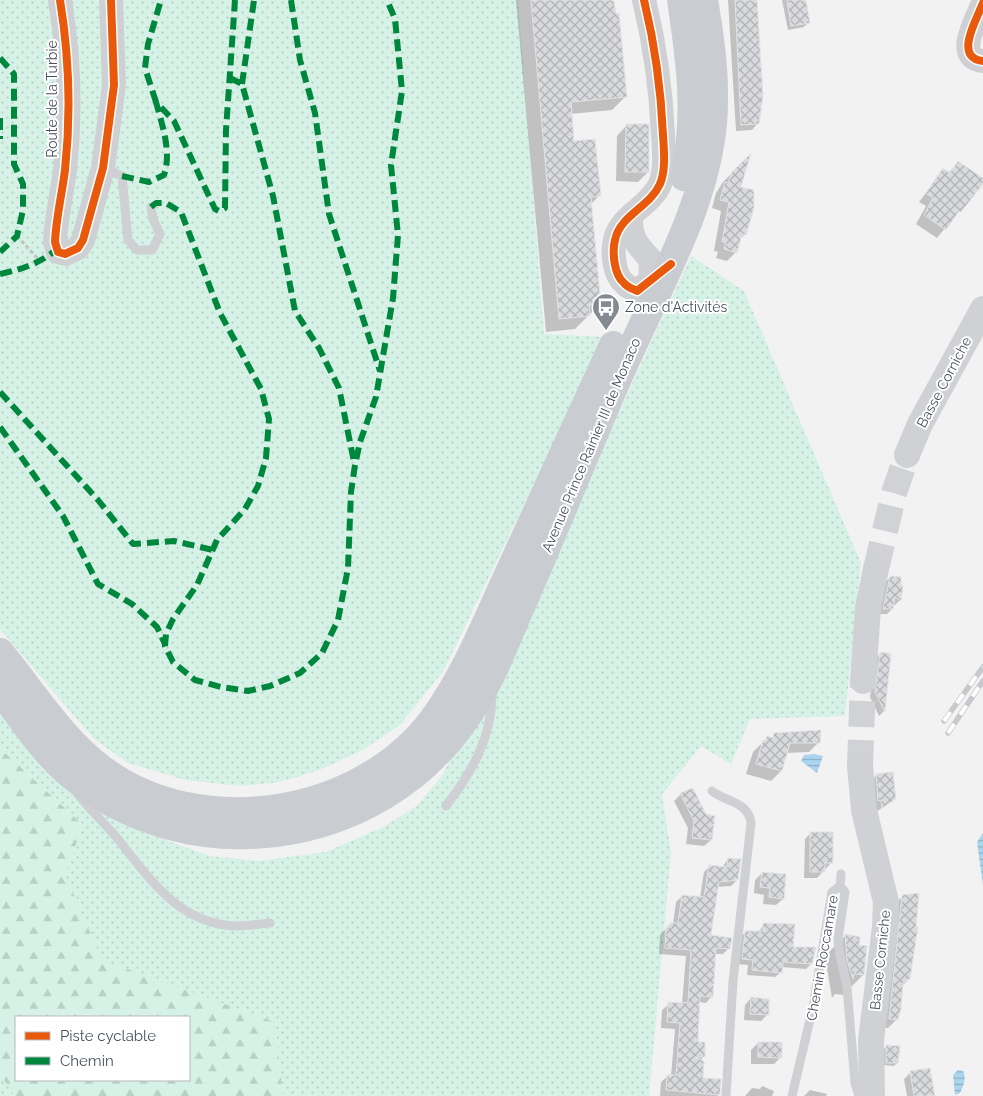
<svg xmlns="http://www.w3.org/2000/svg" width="983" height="1096" viewBox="0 0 983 1096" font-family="Raleway,sans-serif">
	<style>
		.grass { fill: url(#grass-dots) }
		.forest { fill: url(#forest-firs); fill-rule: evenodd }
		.water { fill: url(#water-rules) }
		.shadow { fill: #0003 }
		.building { fill: url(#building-cross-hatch); stroke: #e3e4e5 }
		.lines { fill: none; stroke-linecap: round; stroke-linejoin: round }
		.secondary-tunnel { stroke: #d0d2d5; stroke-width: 26; stroke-dasharray: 26 13; stroke-linecap: butt }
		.path { stroke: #bbc6c5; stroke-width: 3; stroke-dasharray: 4 2.5; stroke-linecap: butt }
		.service { stroke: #ced0d3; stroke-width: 9 }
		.tertiary { stroke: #ced0d3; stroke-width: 24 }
		.secondary { stroke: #cfd1d5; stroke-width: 26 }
		.primary { stroke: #c9ccd1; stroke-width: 28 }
		.rail-casing { stroke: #c8c9cc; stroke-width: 5.5 }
		.rail { stroke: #fff; stroke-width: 4; stroke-dasharray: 11; stroke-linecap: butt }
		.quiet { stroke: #00873e; stroke-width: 6; stroke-dasharray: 12 6; stroke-linecap: butt }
		.cycleway-casing { stroke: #fff; stroke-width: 11 }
		.cycleway { stroke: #e8590c; stroke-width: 8 }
		.labels { text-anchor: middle; stroke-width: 4; stroke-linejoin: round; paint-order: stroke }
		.street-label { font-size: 14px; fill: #49505f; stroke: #fff }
		.poi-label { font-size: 14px; fill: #49505f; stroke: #fff; text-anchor: start }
	</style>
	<defs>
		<pattern id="grass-dots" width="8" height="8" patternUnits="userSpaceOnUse" patternTransform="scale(1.25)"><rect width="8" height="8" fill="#d6f1e5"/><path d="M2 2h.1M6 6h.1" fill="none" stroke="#b9d0c7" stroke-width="1.8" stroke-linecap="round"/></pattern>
		<pattern id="forest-firs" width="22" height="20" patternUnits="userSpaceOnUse" patternTransform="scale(1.25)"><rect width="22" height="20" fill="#d6f1e5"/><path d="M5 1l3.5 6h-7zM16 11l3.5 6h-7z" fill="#b9d0c7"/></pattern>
		<pattern id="water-rules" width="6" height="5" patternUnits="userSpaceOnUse" patternTransform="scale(1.25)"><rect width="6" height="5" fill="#abd5ef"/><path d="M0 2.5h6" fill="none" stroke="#8dafc5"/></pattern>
		<pattern id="building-cross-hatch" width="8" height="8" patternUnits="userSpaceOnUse" patternTransform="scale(1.25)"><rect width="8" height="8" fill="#d9dadd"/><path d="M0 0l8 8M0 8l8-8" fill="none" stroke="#b2b3b6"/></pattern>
	</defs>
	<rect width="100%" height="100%" fill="#f2f2f2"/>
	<path class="grass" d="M0,0H518L544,334L605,337L444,670L400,725L361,751L317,771L280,782L240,786L185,780L128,763L94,739L0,629Z
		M691,256L744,291L861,563L845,716L750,719L731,764L701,746L662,794L671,853L649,1096H283L275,1022L102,961L65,875L83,825L0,748V705L72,791L143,832L210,856L258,861L326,852L385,826L418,805L443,774L504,661Z
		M0,1074L15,1096H0Z"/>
	<path class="forest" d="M0,748L83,825L65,875L102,960L275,1022L283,1096H15L0,1074ZM16,1017H189V1080H16Z"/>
	<path class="water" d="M814,754L823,756L817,773L801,761L804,755Z
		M983,833V885L977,842Z
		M958,1070L963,1071C967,1079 963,1086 960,1093L955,1095L953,1075Z"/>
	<path class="shadow" d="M516,0H610L626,96L612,110L570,114L573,142L599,196L591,204L600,304L575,329L546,332Z
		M728,0H756L758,123L752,130L736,131Z
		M782,0H804L808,23L804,27L788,30Z
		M627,125L648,172L638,182L616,181L617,136Z
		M748,157L739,188L745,234L739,240L736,252L727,261L716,258L718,252L714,251L721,211L712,208L716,193L723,182Z
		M958,163L983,179V182L937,238L916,224L926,206L919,202L943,170L948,173Z
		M890,577L900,600L895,605L893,604L892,609L887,614H878L885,583Z
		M880,654L889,655L884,711L879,716L870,697L875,659Z
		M775,734L819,742L809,752L786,753L781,771L771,781L746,774L753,752L767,738L771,739Z
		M876,776L894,799L875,813L870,782Z
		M681,794L705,816L711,840L704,846L686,844L688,828L674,801Z
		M811,833L831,863L817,878H804L805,839Z
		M728,859L737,880L731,886L717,887L710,936L729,948L723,954H715L712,996L706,1003L699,1002L697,1043L703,1057L700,1061L702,1079L719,1094L717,1096H660L661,1082L668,1076H671L675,1029L661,1028L662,1010L669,1004H682L686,956L659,954L660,935L670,924H673L676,902L682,896L700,898L704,872L710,866L722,868Z
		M762,873L783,899L776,905L763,904L764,895L754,893L755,880Z
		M902,897L909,979L902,986L897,1019L888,1028L881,1027L894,905Z
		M764,924L792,948L811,964L806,969L781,967V972L775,977L747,975L748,965L737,964L740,937L746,932L758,933Z
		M845,936L857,946L863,975L843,995L835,994L832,998L825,956Z
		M751,998L767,1015L761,1021L744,1020L745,1005Z
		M758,1043L781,1057L774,1064H751V1050Z
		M887,1046L897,1063L894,1066L884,1065V1049Z
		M911,1072L932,1096H907L904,1079Z
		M762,1086L774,1091L772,1096H745L752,1088L760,1089Z
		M810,1090L827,1094L826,1096H804Z"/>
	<path class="building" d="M531,0H611L614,1L616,14L619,13L627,97L571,102L574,141L595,139L601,196L591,197L601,305H589L590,316L559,319Z
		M735,0H757L763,96L759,124L741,125Z
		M787,0H806L810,23L791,26Z
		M626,124H649V172H625Z
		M751,153L741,187L754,190V208L746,235L742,234L737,253L724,249L726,243L722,242L729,202L720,200L725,182L728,183L732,172Z
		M958,161L983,178V184L961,212L959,211L946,230L924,215L933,198L926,193L943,168L950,173Z
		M890,576L901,577V585L903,586L901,601L895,597L893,609H883Z
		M880,652L891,654L885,712L875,692Z
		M821,730L820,743H790L782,771L756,764L763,740L765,741L767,736L773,738L774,733Z
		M893,772L896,799L882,808L881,800L878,801L876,774Z
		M693,788L706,814L715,816L712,840L692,838L694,821L680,793Z
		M810,832H833V863H825V872H810Z
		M728,858L741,859L738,880L719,882L711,935L732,938L730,949L716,948L713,997L700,996L698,1042H705V1057H695L704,1061L703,1078L721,1079L720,1095L666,1090L667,1075H676L680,1023L667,1022L668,1002L688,1003L691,950L665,948L666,927L669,928L670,923H678L682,895L704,897L709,865L727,867Z
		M762,872L786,874L784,899L769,897L770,888L760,887Z
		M919,893L916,927H918L910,979L903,983L901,1009L898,1020L889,1019L902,895Z
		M763,923L795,924L793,947H816L812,964L783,962L782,973L752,970L753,960L742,959L745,931H763Z
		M845,934L860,937L859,945L867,946L864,975L854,974L853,979L847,960Z
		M751,997L769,999V1015L750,1014Z
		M758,1042H782V1058L758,1057Z
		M886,1045L900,1046L898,1063H886Z
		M930,1068L935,1096H914L910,1071Z"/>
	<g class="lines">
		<path class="secondary-tunnel" d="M876,569L894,493L907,455
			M860,766L863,681"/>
		<path class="path" d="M17,236L39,260"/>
		<path class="service" d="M105,169L122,176L128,240L137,250H152L160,234L153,219L151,207
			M74,789C87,807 103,821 117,838C150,879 178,923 235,926C247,926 259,924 270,923
			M712,791C727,803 748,801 751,823L733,981L726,1096
			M446,806C472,772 493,736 492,691
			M840,886L841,874
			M792,1096L813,1007L832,892L840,886L845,892L838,939L840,955L847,987L855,1083L859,1096"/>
		<path class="tertiary" d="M60,0C69,55 71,114 65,170C62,194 56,218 55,242L58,252L65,254L78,248L83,240L103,168L114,85L111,0
			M644,0C655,45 661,89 663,135C664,151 666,170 660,184C650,207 620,215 615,240C612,252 614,275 624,283C627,287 633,289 637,291L671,264
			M983,3C977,19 953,58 983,61
			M632,215C628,236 638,246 651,260L650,291"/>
		<path class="secondary" d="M907,455L920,424L983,309
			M863,681L868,608L876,569
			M860,766L864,810L886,902L885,927L871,1040L872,1096"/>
		<path class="primary" d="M681,0C690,60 698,117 684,177
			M0,652C33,692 60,737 102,769C200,842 360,817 433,719C466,674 487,619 511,568C545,494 579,420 613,345
			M0,689C20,717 41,749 67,772C188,875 378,849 467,717C490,684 504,646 520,609C547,548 572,486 598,425C614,386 632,347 650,309C675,254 702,200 711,140C718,93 712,46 704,0"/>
		<g class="rail-casing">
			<path id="rail" d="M944,721L983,667
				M948,733L983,681"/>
		</g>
		<use href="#rail" class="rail"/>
		<path class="quiet" d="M291,0L300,60L315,113L329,214L380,371
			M0,58L14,74V164L23,184V210L17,236L0,252
			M230,78L242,84L273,196L295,311L319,348L339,388L354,462
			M242,84L254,0
			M156,102L145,68L148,44L161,0
			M0,118V139
			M122,176L149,182L164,175C172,152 162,125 156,102L174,121L215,209L219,211L225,208L226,130L235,0
			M151,207L156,203H166L181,212L220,313L261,389L269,419L266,458L258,486L245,509L217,540L197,585L173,619L166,634L165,646L173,662L195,680L221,687L248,691L270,686L300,673L322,653L338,620L348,568L351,492L355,465L360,442L376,397L393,298L398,235L391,165L402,91L395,19L387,0
			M0,274C23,269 38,264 56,250
			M0,392L98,500L133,544L174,541L213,550
			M0,427L63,516L98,584L132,604L157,627L165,644"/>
		<g class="cycleway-casing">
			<path id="cycleway" d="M60,0C69,55 71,114 65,170C62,194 56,218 55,242L58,252L65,254L78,248L83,240L103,168L114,85L111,0
				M644,0C655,45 661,89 663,135C664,151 666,170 660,184C650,207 620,215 615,240C612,252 614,275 624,283C627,287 633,289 637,291L671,264
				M983,3C977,19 953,58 983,61"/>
		</g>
		<use href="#cycleway" class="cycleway"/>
	</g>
	<defs>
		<g id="bus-pin" transform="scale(1.4375)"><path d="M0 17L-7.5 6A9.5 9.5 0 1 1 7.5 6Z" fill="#848992" stroke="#fff"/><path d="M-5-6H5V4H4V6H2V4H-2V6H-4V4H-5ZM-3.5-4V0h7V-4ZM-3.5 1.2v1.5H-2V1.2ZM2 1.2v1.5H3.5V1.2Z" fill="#fff"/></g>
	</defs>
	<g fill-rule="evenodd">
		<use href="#bus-pin" x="606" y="307"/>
	</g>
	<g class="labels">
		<g class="street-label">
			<text transform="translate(52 99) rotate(-90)" y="5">Route de la Turbie</text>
			<text transform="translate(944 382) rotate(-62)" y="5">Basse Corniche</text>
			<text transform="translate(591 445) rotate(-67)" y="5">Avenue Prince Rainier III de Monaco</text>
			<text transform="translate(822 958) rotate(-80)" y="5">Chemin Roccamare</text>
			<text transform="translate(880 960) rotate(-84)" y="5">Basse Corniche</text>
		</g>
		<g class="poi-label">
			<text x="625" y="312">Zone d'Activités</text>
		</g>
	</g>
	<rect x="15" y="1016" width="175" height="65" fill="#ffffff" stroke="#b6b9bf"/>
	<rect x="25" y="1032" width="25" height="8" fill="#e8590c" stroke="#b6b9bf"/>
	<text x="60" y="1041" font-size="15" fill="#49505f">Piste cyclable</text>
	<rect x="25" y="1057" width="25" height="8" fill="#00873e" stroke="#b6b9bf"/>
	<text x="60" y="1066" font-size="15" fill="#49505f">Chemin</text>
</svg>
